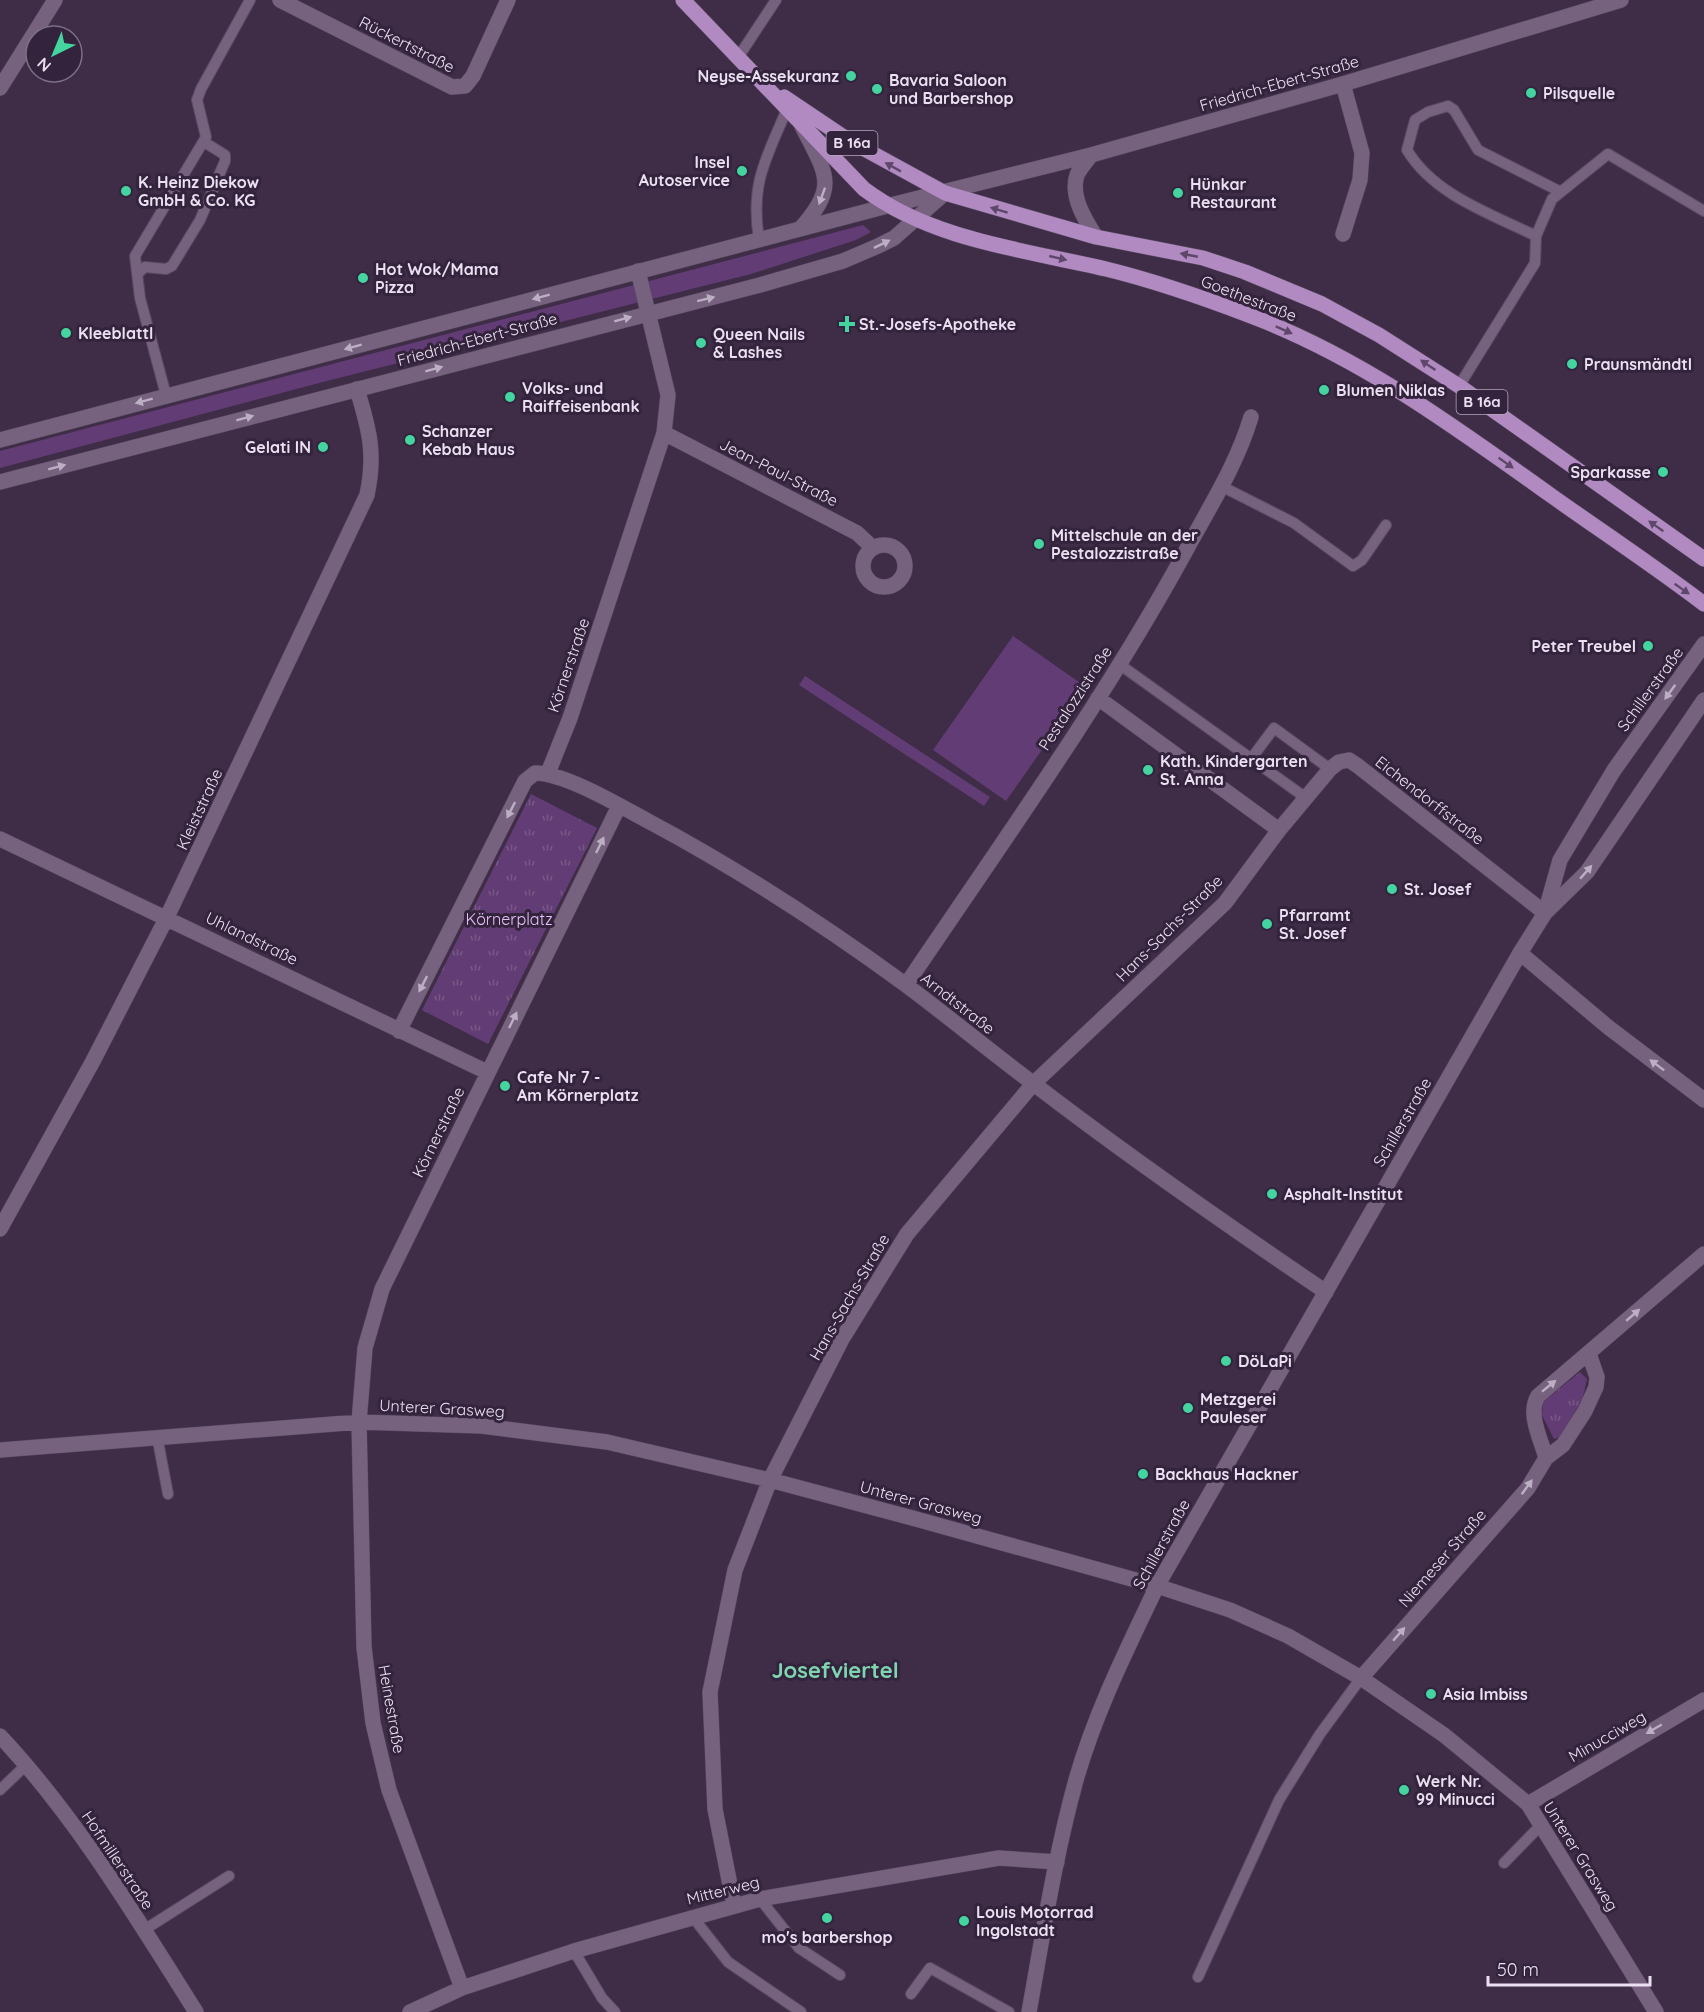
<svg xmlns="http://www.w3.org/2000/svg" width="1704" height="2012" viewBox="0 0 1704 2012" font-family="Quicksand,sans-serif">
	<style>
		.green { fill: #623c74 }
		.park { fill: url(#park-tufts) }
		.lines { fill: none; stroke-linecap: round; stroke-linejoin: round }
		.lane-casing { stroke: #584a60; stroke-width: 12 }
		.street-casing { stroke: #584a60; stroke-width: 16 }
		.secondary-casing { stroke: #584a60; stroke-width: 16 }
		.primary-casing { stroke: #584a60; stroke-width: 16 }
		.lane { stroke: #76627f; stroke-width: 10 }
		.street { stroke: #76627f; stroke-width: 15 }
		.secondary { stroke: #76627f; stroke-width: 15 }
		.primary { stroke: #b08ac1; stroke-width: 15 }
		.oneway { fill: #5f476b }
		.oneway2 { fill: #bcaec3 }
		.poi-dot { fill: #44d49f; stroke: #34233c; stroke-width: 2 }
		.labels { text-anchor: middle; stroke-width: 6; stroke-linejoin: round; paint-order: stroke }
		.shield { fill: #34233c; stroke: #b4a7bb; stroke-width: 1.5 }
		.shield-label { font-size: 15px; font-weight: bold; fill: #ebe0f1 }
		.street-label { font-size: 16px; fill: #ebe0f1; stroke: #34233c }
		.poi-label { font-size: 16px; font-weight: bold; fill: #ebe0f1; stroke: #34233c; text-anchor: start }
		.park-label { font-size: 16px; fill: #e5c0f8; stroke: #34233c }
		.district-label { font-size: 22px; font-weight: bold; fill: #7fd5b0; stroke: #34233c }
	</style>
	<defs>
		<pattern id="park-tufts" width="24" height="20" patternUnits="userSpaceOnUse" patternTransform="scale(1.5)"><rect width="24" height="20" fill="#623c74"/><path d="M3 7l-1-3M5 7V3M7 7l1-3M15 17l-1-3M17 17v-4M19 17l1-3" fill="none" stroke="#795888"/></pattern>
	</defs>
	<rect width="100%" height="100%" fill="#3f2d47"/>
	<path class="green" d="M863,225L871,232L856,240L751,274L323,382L0,468V451Z
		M1013,636L1086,687L1006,801L933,750Z
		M805,676L990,797L984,806L799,685Z"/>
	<path class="park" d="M531,794L597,828L488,1044L422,1010Z
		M1580,1372L1587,1379L1582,1401L1559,1437L1554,1439L1542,1415L1543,1402Z"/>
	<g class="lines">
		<g class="lane-casing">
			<path id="lane" d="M739,56L776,0
				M1536,236C1491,214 1434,195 1407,150L1415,120L1428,112L1448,106L1454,110L1478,150L1561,192
				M759,240C750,183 766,159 787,109
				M137,274L145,267L166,269L172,266L200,220L225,161V155L204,142
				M1459,386L1535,263L1536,236L1552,199L1608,154L1704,211
				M166,395L140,298L135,256L206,137L197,100L201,89L250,0
				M1221,486L1294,523L1353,566L1362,560L1386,525
				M1119,664L1306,798
				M1251,759L1274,728L1330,769
				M157,1436L168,1494
				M0,1790L27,1764
				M1504,1863L1541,1825
				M760,1899L799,1948L840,1975
				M692,1916L728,1962L801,2012
				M144,1930L229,1876
				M574,1951L602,1998L615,2012
				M1198,1977L1279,1800L1320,1734L1361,1678
				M911,1994L930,1968L1009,2012"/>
		</g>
		<g class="street-casing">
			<path id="street" d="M280,0L452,87L465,86L473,76L508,0
				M0,88L55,0
				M1343,234L1360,180L1362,153L1343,84
				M664,433L857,533L873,548
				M863 566a21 21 0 1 1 42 0a21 21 0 1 1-42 0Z
				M1098,698L1279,830
				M548,773L570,718L664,433L668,395L638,271
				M0,839L487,1072
				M1520,953L1608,1027L1704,1100
				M906,985C1001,844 1101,705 1183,556C1207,511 1236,467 1251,417
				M399,1031L525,781L535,773C565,773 620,806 648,821C738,869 824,925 906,985C949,1017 991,1052 1034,1084C1129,1157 1227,1225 1326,1292
				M0,1229L93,1061L167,917L367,495C376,453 369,429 357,389
				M0,1450L359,1422L482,1426L607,1442L770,1480L916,1519L1157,1586L1230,1610L1288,1636L1361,1678L1444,1735L1528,1804L1656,2012
				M1546,1458C1541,1439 1527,1414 1538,1396L1704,1254
				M1361,1678L1528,1488L1546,1458L1563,1445L1585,1411L1596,1387L1597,1377L1589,1354
				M0,1736C77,1818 136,1917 196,2012
				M1528,1804L1704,1700
				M734,1905L715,1809L710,1692L735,1570L770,1480L842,1339L907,1234L1033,1084L1225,903L1279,830L1330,769L1339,762L1349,760L1358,766L1545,913
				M462,1988L389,1790L373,1723L364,1647L359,1422L365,1348L382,1289L619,806
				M410,2012L462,1988L574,1951L760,1899L999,1858L1057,1862"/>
		</g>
		<g class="secondary-casing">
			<path id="secondary" d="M1091,155C1087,161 1080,168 1077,175C1070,196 1085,220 1096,237
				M800,229C840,185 825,173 802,126
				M0,440L887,206L1091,155L1343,84L1621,0
				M0,482L760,285L843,261L878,246L894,238L945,193
				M1546,910L1560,860L1614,770L1704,644
				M1029,2012C1043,1934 1055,1856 1076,1780C1095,1713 1127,1649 1157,1586L1520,953L1545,913L1587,872L1704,700"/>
		</g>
		<g class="primary-casing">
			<path id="primary" d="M683,0L864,189C932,240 1025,250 1106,269C1155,281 1204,298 1251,316C1360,357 1455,427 1549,494C1601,531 1654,566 1704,604
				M784,97L848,140L945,193L1096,237L1203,258L1245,272L1322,304L1379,335L1459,386L1704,559"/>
		</g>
		<use href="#lane" class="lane"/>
		<use href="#street" class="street"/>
		<use href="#secondary" class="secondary"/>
		<use href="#primary" class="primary"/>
	</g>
	<defs><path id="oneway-solid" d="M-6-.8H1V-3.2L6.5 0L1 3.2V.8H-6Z" transform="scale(1.5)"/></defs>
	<g class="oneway">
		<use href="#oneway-solid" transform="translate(893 167) rotate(-151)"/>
		<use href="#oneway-solid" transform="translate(999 210) rotate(-163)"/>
		<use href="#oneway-solid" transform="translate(1189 255) rotate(-169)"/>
		<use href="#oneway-solid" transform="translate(1058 258) rotate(13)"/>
		<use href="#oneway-solid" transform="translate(1284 330) rotate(24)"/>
		<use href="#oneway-solid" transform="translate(1428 365) rotate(-146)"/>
		<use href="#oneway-solid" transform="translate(1506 463) rotate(35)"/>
		<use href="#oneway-solid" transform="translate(1656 526) rotate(-145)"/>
		<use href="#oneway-solid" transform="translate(1682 589) rotate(35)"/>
	</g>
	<g class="oneway2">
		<use href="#oneway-solid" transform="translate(822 196) rotate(110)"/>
		<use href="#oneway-solid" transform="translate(882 244) rotate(-26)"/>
		<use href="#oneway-solid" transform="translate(541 297) rotate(165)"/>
		<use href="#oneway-solid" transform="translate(706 299) rotate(-14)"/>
		<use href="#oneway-solid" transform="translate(623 319) rotate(-15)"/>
		<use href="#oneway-solid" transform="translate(353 347) rotate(165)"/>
		<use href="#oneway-solid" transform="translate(434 369) rotate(-15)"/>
		<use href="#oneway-solid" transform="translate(144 401) rotate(165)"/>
		<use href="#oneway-solid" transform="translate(245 418) rotate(-15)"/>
		<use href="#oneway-solid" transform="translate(57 467) rotate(-15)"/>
		<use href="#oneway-solid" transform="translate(1670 692) rotate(126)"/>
		<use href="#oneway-solid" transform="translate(511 810) rotate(117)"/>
		<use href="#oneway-solid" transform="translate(600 845) rotate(-64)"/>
		<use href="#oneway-solid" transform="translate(1586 872) rotate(-49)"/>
		<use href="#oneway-solid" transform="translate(423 984) rotate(117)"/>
		<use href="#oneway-solid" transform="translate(513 1020) rotate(-64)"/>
		<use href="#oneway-solid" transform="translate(1657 1065) rotate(-143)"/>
		<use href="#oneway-solid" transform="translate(1633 1315) rotate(-41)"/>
		<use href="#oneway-solid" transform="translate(1549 1386) rotate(-39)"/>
		<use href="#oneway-solid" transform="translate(1527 1487) rotate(-54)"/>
		<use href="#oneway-solid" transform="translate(1399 1634) rotate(-49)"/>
		<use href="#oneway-solid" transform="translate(1654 1729) rotate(150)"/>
	</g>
	<g class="poi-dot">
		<circle cx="851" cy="76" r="6"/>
		<circle cx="877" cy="89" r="6"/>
		<circle cx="1531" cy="93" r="6"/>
		<circle cx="742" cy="171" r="6"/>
		<circle cx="126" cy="191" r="6"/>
		<circle cx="1178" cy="193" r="6"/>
		<circle cx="363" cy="278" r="6"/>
		<path d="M844 315h6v6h6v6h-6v6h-6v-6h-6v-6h6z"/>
		<circle cx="66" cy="333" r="6"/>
		<circle cx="701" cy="343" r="6"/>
		<circle cx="1572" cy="364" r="6"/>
		<circle cx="1324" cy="390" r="6"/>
		<circle cx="510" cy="397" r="6"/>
		<circle cx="410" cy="440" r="6"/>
		<circle cx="323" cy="447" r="6"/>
		<circle cx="1663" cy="472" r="6"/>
		<circle cx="1039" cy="544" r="6"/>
		<circle cx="1648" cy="646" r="6"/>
		<circle cx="1148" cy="770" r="6"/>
		<circle cx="1392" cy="889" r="6"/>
		<circle cx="1267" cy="924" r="6"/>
		<circle cx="505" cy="1086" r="6"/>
		<circle cx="1272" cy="1194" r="6"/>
		<circle cx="1226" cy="1361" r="6"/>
		<circle cx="1188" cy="1408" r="6"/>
		<circle cx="1143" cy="1474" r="6"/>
		<circle cx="1431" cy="1694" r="6"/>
		<circle cx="1404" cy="1790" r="6"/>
		<circle cx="827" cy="1918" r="6"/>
		<circle cx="964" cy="1921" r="6"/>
	</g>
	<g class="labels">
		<g class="shield">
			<rect x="826.5" y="131" width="51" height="24" rx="4.5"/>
			<rect x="1456.5" y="390" width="51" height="24" rx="4.5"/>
		</g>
		<g class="shield-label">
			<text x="852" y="148">B 16a</text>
			<text x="1482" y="407">B 16a</text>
		</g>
		<g class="street-label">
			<text transform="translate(407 44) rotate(27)" y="6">Rückertstraße</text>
			<text transform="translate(1279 83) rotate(-16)" y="6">Friedrich-Ebert-Straße</text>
			<text transform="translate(1249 298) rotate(21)" y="6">Goethestraße</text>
			<text transform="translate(477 339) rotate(-15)" y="6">Friedrich-Ebert-Straße</text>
			<text transform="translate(779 472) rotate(27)" y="6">Jean-Paul-Straße</text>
			<text transform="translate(568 665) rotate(-71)" y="6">Körnerstraße</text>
			<text transform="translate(1650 689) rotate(-54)" y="6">Schillerstraße</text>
			<text transform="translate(1075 698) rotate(-57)" y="6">Pestalozzistraße</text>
			<text transform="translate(1430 800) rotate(38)" y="6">Eichendorffstraße</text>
			<text transform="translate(199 809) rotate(-65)" y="6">Kleiststraße</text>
			<text transform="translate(1169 928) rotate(-45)" y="6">Hans-Sachs-Straße</text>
			<text transform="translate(252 938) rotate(26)" y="6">Uhlandstraße</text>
			<text transform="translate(958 1003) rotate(38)" y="6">Arndtstraße</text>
			<text transform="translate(1402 1122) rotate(-60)" y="6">Schillerstraße</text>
			<text transform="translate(438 1132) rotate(-64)" y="6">Körnerstraße</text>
			<text transform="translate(849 1297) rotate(-60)" y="6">Hans-Sachs-Straße</text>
			<text transform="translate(442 1408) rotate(3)" y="6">Unterer Grasweg</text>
			<text transform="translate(921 1502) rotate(15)" y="6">Unterer Grasweg</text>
			<text transform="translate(1161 1544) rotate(-61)" y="6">Schillerstraße</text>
			<text transform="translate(1442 1558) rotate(-49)" y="6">Niemeser Straße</text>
			<text transform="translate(392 1709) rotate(80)" y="6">Heinestraße</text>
			<text transform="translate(1607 1736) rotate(-30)" y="6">Minucciweg</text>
			<text transform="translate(1581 1856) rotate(58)" y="6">Unterer Grasweg</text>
			<text transform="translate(118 1860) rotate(56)" y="6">Hofmillerstraße</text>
			<text transform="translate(723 1890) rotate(-14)" y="6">Mitterweg</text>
		</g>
		<g class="poi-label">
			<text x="839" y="82" text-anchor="end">Neyse-Assekuranz</text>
			<text x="889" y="86">Bavaria Saloon<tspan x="889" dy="18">und Barbershop</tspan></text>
			<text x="1543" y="99">Pilsquelle</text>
			<text x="730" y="168" text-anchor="end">Insel<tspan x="730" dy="18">Autoservice</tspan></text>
			<text x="138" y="188">K. Heinz Diekow<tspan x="138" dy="18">GmbH &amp; Co. KG</tspan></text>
			<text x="1190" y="190">Hünkar<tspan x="1190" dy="18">Restaurant</tspan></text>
			<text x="375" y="275">Hot Wok/Mama<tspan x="375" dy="18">Pizza</tspan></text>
			<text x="859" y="330">St.-Josefs-Apotheke</text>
			<text x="78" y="339">Kleeblattl</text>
			<text x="713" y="340">Queen Nails<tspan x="713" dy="18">&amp; Lashes</tspan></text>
			<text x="1584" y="370">Praunsmändtl</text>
			<text x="522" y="394">Volks- und<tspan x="522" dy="18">Raiffeisenbank</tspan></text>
			<text x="1336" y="396">Blumen Niklas</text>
			<text x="422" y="437">Schanzer<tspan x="422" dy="18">Kebab Haus</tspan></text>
			<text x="311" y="453" text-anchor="end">Gelati IN</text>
			<text x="1651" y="478" text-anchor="end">Sparkasse</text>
			<text x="1051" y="541">Mittelschule an der<tspan x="1051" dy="18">Pestalozzistraße</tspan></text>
			<text x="1636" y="652" text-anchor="end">Peter Treubel</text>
			<text x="1160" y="767">Kath. Kindergarten<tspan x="1160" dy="18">St. Anna</tspan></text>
			<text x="1404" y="895">St. Josef</text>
			<text x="1279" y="921">Pfarramt<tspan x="1279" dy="18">St. Josef</tspan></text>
			<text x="517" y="1083">Cafe Nr 7 -<tspan x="517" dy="18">Am Körnerplatz</tspan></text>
			<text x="1284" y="1200">Asphalt-Institut</text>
			<text x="1238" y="1367">DöLaPi</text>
			<text x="1200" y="1405">Metzgerei<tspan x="1200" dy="18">Pauleser</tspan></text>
			<text x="1155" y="1480">Backhaus Hackner</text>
			<text x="1443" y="1700">Asia Imbiss</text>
			<text x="1416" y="1787">Werk Nr.<tspan x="1416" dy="18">99 Minucci</tspan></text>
			<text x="976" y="1918">Louis Motorrad<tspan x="976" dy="18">Ingolstadt</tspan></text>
			<text x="827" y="1943" text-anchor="middle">mo's barbershop</text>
		</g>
		<g class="park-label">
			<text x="509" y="925">Körnerplatz</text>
		</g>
		<g class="district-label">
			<text x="835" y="1678">Josefviertel</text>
		</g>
	</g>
	<g transform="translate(54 54) rotate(223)"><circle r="28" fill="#34233c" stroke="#7d6f84" stroke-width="1.5"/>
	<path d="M0-4.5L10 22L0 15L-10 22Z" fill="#44d49f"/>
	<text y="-9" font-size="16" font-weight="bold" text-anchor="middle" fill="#ebe0f1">N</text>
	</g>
	<path d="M1488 1976v9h162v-9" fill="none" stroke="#ebe0f1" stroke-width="3"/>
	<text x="1497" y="1976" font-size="18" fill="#ebe0f1" stroke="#34233c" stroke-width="4.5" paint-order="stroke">50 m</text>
</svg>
